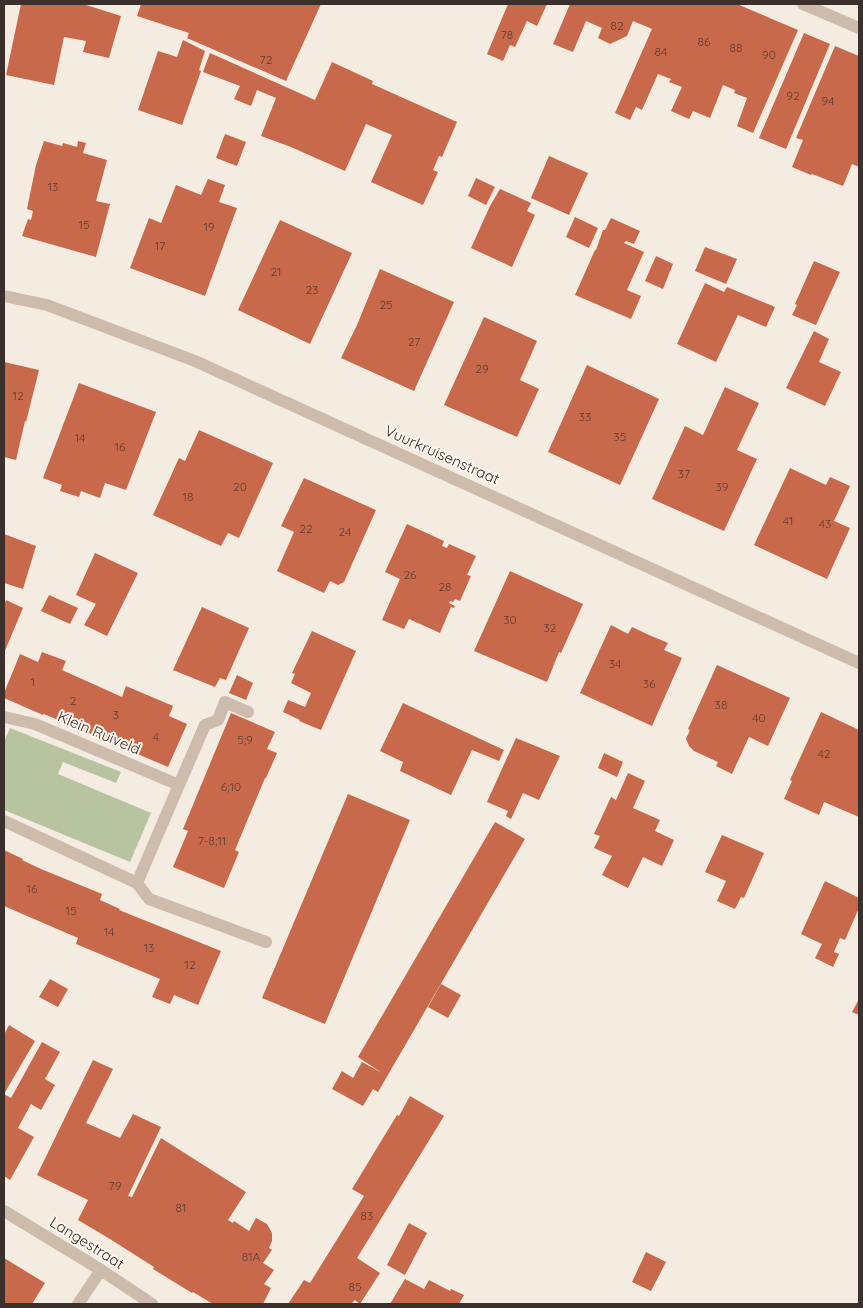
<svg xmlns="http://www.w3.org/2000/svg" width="863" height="1308" viewBox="0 0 863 1308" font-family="Quicksand,sans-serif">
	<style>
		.green { fill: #b8c4a0 }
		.building { fill: #c8694b }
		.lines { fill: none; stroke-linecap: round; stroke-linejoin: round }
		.minor { stroke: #cdbbac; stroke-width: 12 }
		.labels { text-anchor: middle; stroke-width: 4; stroke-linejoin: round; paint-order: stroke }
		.number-label { font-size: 12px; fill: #5e3e33 }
		.street-label { font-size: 15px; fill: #3b302b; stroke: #fbf5ee }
	</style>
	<rect width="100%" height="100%" fill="#f4ebe1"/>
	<path class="green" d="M10,728L121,772L116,783L63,762L58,774L151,813L130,862L4,810V742Z"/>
	<path class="building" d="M21,4H83L121,16L109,58L83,52L86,41L64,37L54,85L6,75Z
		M141,4H321L286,81L187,38L189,33L137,16Z
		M508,4H547L537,26L527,21L515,47L510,45L503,61L487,54Z
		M570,4H737L798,30L753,133L737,126L747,98L734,93L735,90L723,85L710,118L693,111L689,119L671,111L682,87L669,82L671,79L658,74L642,110L636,107L630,120L615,113L652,29L633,21L627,36L610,44L598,38L602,28L586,21L573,52L553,44Z
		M804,33L830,44L786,149L759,138Z
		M183,40L205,51L199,70L201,71L182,125L138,110L158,51L177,57Z
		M835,46L859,56V167L852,164L843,186L812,174L811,175L792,167L803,140L796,138Z
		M210,53L315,100L332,62L373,81L372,84L457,122L442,157L439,156L433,170L438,172L423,205L371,182L392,135L366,124L345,171L291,147L261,136L276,98L257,90L251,106L234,99L240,86L203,72Z
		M225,134L246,142L237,166L216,158Z
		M44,141L62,146L63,143L77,147L78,141L86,143L83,153L107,160L96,201L110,204L96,257L22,236L28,219L31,220L33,211L27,209L36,165Z
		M549,156L588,173L569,215L531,198Z
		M476,178L495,187L486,205L468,196Z
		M208,179L225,185L219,202L237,208L205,296L130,268L149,218L161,223L176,185L201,195Z
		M500,189L531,203L527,211L535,215L512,267L471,248L490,206Z
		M575,217L598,228L589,248L566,237Z
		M611,218L640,231L634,244L626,241L624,243L644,252L627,290L641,296L631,319L575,295L595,250H596L603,230H605Z
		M280,220L352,253L310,344L238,310Z
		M705,247L737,259L726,284L695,271Z
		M656,256L673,264L663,289L645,281Z
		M814,261L840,272L816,325L792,315L797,305L795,304Z
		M380,269L454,302L414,391L341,358L357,325Z
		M705,283L724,292L727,287L775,307L766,327L738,315L716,362L677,344Z
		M484,317L537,341L520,380L539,389L517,437L444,405Z
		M814,331L829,339L819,362L841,372L825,406L786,388Z
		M4,362L39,370L26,422L25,421L16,460L4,457Z
		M587,365L659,399L620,485L548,452Z
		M79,383L156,412L126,490L105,483L100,498L81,491L79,497L60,491L62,485L43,478Z
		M725,387L759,403L737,450L757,459L724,531L652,499L685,426L703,435Z
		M199,430L273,463L239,538L228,533L221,546L153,515L179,458L185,461Z
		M790,468L826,485L830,477L850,486L834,521L850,528L827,579L754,545Z
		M304,478L376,510L344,582L338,585L330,581L324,593L277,571L294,532L281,526Z
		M407,524L444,541L442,546L447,548L449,544L476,556L467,575L471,576L460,601L455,599L453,602L450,601L449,603L455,606L454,608L451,607L440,633L409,619L404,629L382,620L400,579L385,572Z
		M4,534L36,546L23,589L4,583Z
		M95,553L138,573L107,636L84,625L96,604L76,595Z
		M510,571L583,604L561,653L559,652L547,682L474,651Z
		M49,595L78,608L70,624L41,611Z
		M6,600L23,608L4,653V605Z
		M202,607L249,628L226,680L220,678L215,687L173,670Z
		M611,625L628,634L632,627L649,635L668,643L664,650L682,658L652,726L580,693Z
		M312,631L356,651L321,730L299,721L300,720L283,712L288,700L305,707L311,693L291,683L295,674L292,673Z
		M42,652L66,661L62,670L122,697L126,686L173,706L169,716L187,724L168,767L44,714L43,715L4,698V693L20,654L38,662Z
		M717,665L790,698L768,746L749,737L732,774L716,766L718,762L694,751L689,746L686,739L690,730L688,729Z
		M237,675L253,683L246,700L229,693Z
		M403,703L504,750L499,761L472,750L451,795L400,771L403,762L380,751Z
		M821,712L859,730V817L824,802L819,815L784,799L792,781L790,780Z
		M231,713L275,732L267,749L277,753L266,778H265L235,850L239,852L224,888L173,867L188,831L183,829Z
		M516,738L560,756L539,800L523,793L511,819L506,816L508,811L487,802Z
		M604,753L623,762L617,777L598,768Z
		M628,773L645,781L633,808L660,820L655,831L674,840L662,866L643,857L628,888L602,875L612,856L594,848L600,836L594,834L611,797L616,800Z
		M348,794L410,820L325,1024L262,998Z
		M495,822L525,839L378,1092L373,1089L363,1106L332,1089L342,1071L353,1078L362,1062L382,1073L358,1057Z
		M722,835L764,853L744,898L741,897L735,909L717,901L726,881L705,872Z
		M4,850L23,859L22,860L41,869L102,894L100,900L120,909L119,910L221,951L198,1005L174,995L170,1004L152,997L160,979L76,944L78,938L4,906Z
		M825,881L859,898V908L845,940L840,938L834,952L839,954L833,967L815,958L822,944L801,934Z
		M50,979L68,989L58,1007L39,997Z
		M441,984L461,995L448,1018L428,1007Z
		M859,999V1015L852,1012Z
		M9,1025L35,1041L4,1094L11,1098L42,1042L60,1052L45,1079L55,1085L41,1110L31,1104L18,1128L34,1137L10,1180L4,1176V1035Z
		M93,1060L113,1069L86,1123L120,1138L133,1114L161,1127L128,1196L132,1197L161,1138L246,1192L228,1220L233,1223L234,1221L249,1231L256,1218L267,1224L272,1233V1241L269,1248L272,1250L263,1263L274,1270L264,1284L271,1288L263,1304H213L193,1292L192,1293L153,1269L154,1267L110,1239L78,1220L88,1200L37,1175Z
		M410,1096L444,1116L357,1258L380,1273L360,1304L355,1300L351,1304H288L304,1280L310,1283L364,1196L352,1189L397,1115L399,1116Z
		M409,1223L427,1233L405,1275L387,1265Z
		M646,1252L666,1262L651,1291L632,1282Z
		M4,1258L45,1283L32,1304H4Z
		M405,1279L424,1289L429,1280L450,1291L451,1289L464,1295L459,1304H390Z"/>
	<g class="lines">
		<path class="minor" d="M803,4L859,28
			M4,296L47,305L195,361L859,663
			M4,717L35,724L179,785L137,883
			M179,785L205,725L218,720L225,702L248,712
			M4,821L137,883L149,899L266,942
			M4,1211L101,1270L152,1304
			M78,1304L101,1270"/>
	</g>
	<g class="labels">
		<g class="number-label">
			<text x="617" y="30">82</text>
			<text x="507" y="39">78</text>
			<text x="704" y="46">86</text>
			<text x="736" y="52">88</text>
			<text x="661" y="56">84</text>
			<text x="769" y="59">90</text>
			<text x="266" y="64">72</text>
			<text x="793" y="100">92</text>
			<text x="828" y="105">94</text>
			<text x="53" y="191">13</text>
			<text x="84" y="229">15</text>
			<text x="209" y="231">19</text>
			<text x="160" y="250">17</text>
			<text x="276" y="276">21</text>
			<text x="312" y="294">23</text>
			<text x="386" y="309">25</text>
			<text x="414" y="346">27</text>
			<text x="482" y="373">29</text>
			<text x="18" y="400">12</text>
			<text x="585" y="421">33</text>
			<text x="620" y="441">35</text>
			<text x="80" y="442">14</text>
			<text x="120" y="451">16</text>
			<text x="684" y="478">37</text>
			<text x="240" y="491">20</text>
			<text x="722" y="491">39</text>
			<text x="188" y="501">18</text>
			<text x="788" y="525">41</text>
			<text x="825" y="528">43</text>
			<text x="306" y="533">22</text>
			<text x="345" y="536">24</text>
			<text x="410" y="579">26</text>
			<text x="445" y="591">28</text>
			<text x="510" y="624">30</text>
			<text x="550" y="632">32</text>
			<text x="615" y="668">34</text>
			<text x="33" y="686">1</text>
			<text x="649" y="688">36</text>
			<text x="73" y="705">2</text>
			<text x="721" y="709">38</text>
			<text x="116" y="719">3</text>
			<text x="759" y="722">40</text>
			<text x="156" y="741">4</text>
			<text x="245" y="744">5;9</text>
			<text x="824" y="758">42</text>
			<text x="231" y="791">6;10</text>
			<text x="212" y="845">7-8;11</text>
			<text x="32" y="893">16</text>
			<text x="71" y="915">15</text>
			<text x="109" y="936">14</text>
			<text x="149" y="952">13</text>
			<text x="190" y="969">12</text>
			<text x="115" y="1190">79</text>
			<text x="181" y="1212">81</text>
			<text x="367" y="1220">83</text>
			<text x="251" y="1261">81A</text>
			<text x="355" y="1291">85</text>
		</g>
		<g class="street-label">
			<text transform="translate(442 455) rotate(24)" y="5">Vuurkruisenstraat</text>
			<text transform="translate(99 733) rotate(23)" y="5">Klein Ruiveld</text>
			<text transform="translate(87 1243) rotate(32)" y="5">Langestraat</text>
		</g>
	</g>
	<rect width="863" height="1308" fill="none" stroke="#3b302b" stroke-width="10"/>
</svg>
